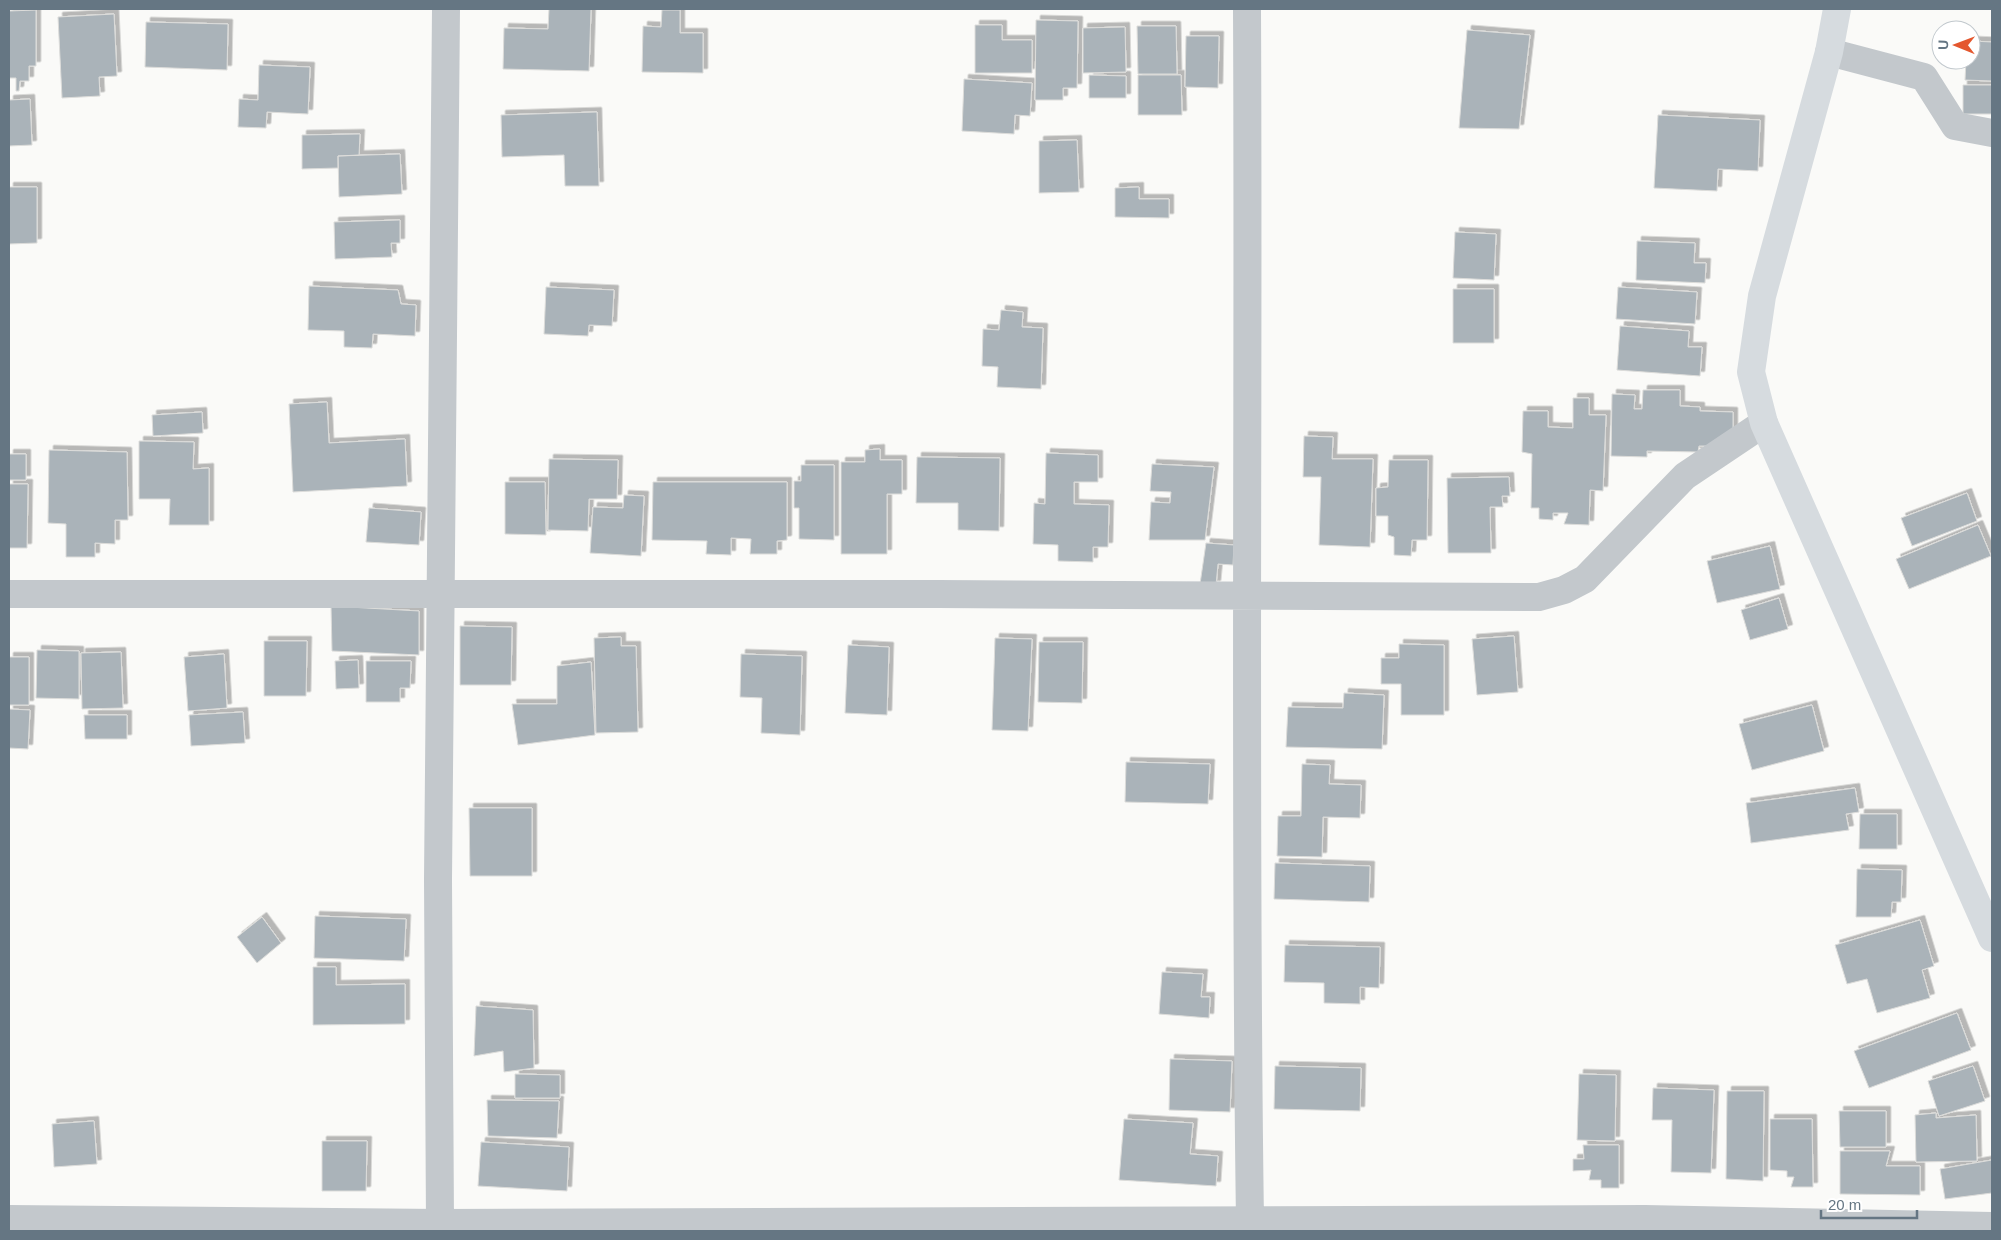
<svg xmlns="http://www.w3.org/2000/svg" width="2001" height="1240" viewBox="0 0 2001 1240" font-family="Arial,sans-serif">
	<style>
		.building { fill: #aab3b9; stroke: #dcdcda; filter: url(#shadow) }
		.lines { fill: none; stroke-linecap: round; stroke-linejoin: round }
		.street { stroke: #c3c8cc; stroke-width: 28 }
		.secondary { stroke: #d6dbdf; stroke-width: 28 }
	</style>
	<defs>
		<filter id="shadow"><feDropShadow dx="4.5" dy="-4.5" stdDeviation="0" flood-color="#0004"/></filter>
	</defs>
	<rect width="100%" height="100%" fill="#fafaf8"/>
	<path class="building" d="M549,9H591L589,71L503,69L504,28L548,29Z
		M36,10V66H29V81H20L19,91H16V78H9V11Z
		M662,10H680V33H703V73L642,72L643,26L661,27Z
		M114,14L117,76L99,77L100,96L62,98L58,17Z
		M1036,20L1078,21L1077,88H1063V100H1035Z
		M146,22L228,24L227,70L145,67Z
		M975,25H1002V40H1032V73H975Z
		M1137,26H1176L1177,74H1138Z
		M1125,27L1126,72L1083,73V28Z
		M1467,30L1530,35L1519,129L1459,128Z
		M1186,36H1219L1218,88L1185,87Z
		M1971,41L1992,42V81L1965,80L1966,60H1971Z
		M259,65L310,67L308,114L267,112L266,128L238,127L239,99L258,100Z
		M1089,75L1126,76V98H1089Z
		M1138,75H1181L1182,115H1138Z
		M964,79L1032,83L1030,116L1015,115L1014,134L962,131Z
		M1963,85H1992V114H1963Z
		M30,99L32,145L9,146V100Z
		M597,112L599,186H565L564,155L502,157L501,115Z
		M1658,115L1760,120L1758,171L1718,169L1717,191L1654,188Z
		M360,134L359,155L338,156V168L302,169V135Z
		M1077,140L1079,192L1039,193V141Z
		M400,154L402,194L339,197L338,156Z
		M9,187H37V243L9,244Z
		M1139,187V199H1169V218L1115,217V188Z
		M400,220V243H391L392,257L335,259L334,222Z
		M1455,232L1496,234L1494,280L1453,278Z
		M1637,241L1695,243L1694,263H1706L1705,283L1636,280Z
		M309,286L398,290L401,304L416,305L415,336L373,334L372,348L344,347V331L308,330Z
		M546,287L614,290L612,326L589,325L588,336L544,334Z
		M1618,287L1697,292L1695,324L1616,319Z
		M1453,289H1494V343H1453Z
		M1001,310L1023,312L1022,327L1043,328L1041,389L997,387L998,367L982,366L983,329L999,330Z
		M1620,326L1689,331L1688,347H1702L1700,376L1617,370Z
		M1643,390H1680V406L1700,407V411L1733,412V437L1721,446H1699L1698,452L1647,451V457L1611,456L1612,394L1635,395L1634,409H1642Z
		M1573,398H1589V415H1606L1603,491L1590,490L1589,525L1564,524L1568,513H1553V520L1539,519V508H1531L1532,454L1522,452L1523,411H1548V427L1573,428Z
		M327,402L329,443L405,439L407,486L293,492L289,404Z
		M202,412L203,433L153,436L152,415Z
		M1304,436L1333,437L1332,459H1373L1370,547L1319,545L1321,477H1303Z
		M139,441L194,442L193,469L209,468V525H169L170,499H139Z
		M880,449V460H902V494H887V554H841V462H865V450Z
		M49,450L127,452L128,520H115V544L95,543V557H66V524L48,523Z
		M1046,453L1098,455V482H1074V504L1109,505L1108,547H1093V562L1058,561V545L1033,544L1034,503L1045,504Z
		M9,454H26V480H9Z
		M917,457L1000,458L999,531L958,530V503H916Z
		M549,459L618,460L617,499H589L588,531L548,530Z
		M1389,460H1428L1427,540H1412L1411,556L1394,555V537L1388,535V516H1376V488L1388,487Z
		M1152,464L1214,467L1205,540H1149L1151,502L1170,503L1171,492L1150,491Z
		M801,465H834V540L799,539V508H794V481H801Z
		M1509,477L1510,496H1502L1503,507H1490L1491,553H1448L1447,478Z
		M505,482H545L546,535L505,534Z
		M653,482H787V540L777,541V554H750L751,539L731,538V555L706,554L707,541L652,540Z
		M9,484H28L27,548H9Z
		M1967,493L1977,521L1912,546L1901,518Z
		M624,495L644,496L641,556L590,553L593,507L623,508Z
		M369,508L421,512L419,545L366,542Z
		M1978,525L1991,556L1909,589L1896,559Z
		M1206,543L1234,545L1233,565L1218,564L1216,585L1200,584Z
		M1770,546L1780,589L1717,603L1707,561Z
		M1779,598L1788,629L1750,640L1741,610Z
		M331,606L419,611V655L332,651Z
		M460,626L512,627L511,685H460Z
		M1514,636L1518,692L1477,695L1472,639Z
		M621,637V646H636L638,732L596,733L594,638Z
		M995,638L1032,639L1028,731L992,730Z
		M264,641H307L306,696H264Z
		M1039,642H1083L1082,703L1038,702Z
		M1399,644L1444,645V715H1401V684H1381V658H1399Z
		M848,645L889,647L887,715L845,713Z
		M37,650L79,651V699L36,698Z
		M121,652L123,708L82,709L81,653Z
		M224,654L227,708L188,711L184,657Z
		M741,654L802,656L800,735L761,733L762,698L740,697Z
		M9,657H29V705H9Z
		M358,660L359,688L336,689L335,661Z
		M366,661H411L410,688H400V702H366Z
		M591,662L595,735L518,745L512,704H557V666Z
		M1344,693L1384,695L1382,749L1286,747L1288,707L1343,708Z
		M1812,705L1824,751L1752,770L1739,724Z
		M9,709L30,710L28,749L9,748Z
		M243,712L245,743L191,746L189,715Z
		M84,715H127V739H85Z
		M1126,762L1210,764L1208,804L1125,802Z
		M1302,764L1330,765L1329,784L1361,785L1360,818L1323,817L1322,857L1277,856L1278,816H1301Z
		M1855,788L1859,812L1846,814L1849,830L1751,843L1746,803Z
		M469,808H532V876H470Z
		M1860,814H1897V849H1859Z
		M1275,863L1370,866L1369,902L1274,899Z
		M1857,869L1902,870L1901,902H1892L1891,917H1856Z
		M315,916L406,919L404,961L314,958Z
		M262,917L281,943L257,963L237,937Z
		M1920,920L1934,966L1922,970L1930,998L1877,1013L1867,979L1847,984L1835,945Z
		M1285,945L1380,947L1379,988L1360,987V1004L1324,1003V983L1284,982Z
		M313,967H336V985L405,984V1024L313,1025Z
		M1162,972L1203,974L1201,997H1210L1209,1018L1159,1014Z
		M476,1006L533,1010L534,1068L504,1072L503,1051L474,1056Z
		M1957,1013L1971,1050L1869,1088L1854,1051Z
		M1170,1059L1232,1061L1230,1112L1169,1110Z
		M1275,1066L1361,1068L1360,1111L1274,1109Z
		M1973,1066L1985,1101L1939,1116L1928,1081Z
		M515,1074L560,1075V1098H515Z
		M1579,1074L1616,1075L1615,1141L1577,1140Z
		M1653,1088L1714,1090L1711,1173L1671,1172L1672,1120H1652Z
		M1727,1091H1764L1763,1181L1726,1179Z
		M487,1100L559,1101L557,1138L488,1136Z
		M1839,1111H1886V1147H1840Z
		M1936,1113V1118L1976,1115L1977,1161L1916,1162L1915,1115Z
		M1124,1119L1193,1123L1190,1154L1218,1156L1216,1186L1119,1180Z
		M1770,1119H1812L1813,1187H1791L1794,1177H1787V1171L1770,1170Z
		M94,1121L97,1164L54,1167L52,1124Z
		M322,1141H367L366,1191H322Z
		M481,1142L569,1147L567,1191L478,1186Z
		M1583,1145H1619V1188H1601V1180H1589L1591,1170L1573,1171V1159H1584Z
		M1840,1151H1890L1886,1166H1920V1195L1840,1194Z
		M1992,1160V1193L1945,1199L1940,1169Z"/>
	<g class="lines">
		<path class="street" d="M1247,9C1249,413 1244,816 1250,1220
			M1829,52L1924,77L1955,126L1992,133
			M9,594H938L1539,597L1564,590L1585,579L1685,476L1764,423
			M9,1219L440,1223L1645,1219L1992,1226
			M440,1223L438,880L446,9"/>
		<path class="secondary" d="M1837,9L1829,52L1762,296L1751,372L1764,423L1992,938"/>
	</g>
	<rect width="2001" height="1240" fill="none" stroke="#657683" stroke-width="20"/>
	<g transform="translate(1956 45) rotate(271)"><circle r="24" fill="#ffffff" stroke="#c1c8cd"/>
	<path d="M0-4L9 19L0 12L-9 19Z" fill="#e4572e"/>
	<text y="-8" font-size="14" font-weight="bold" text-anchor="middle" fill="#657683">U</text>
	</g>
	<path d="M1821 1210v8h96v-8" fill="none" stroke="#657683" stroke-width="2.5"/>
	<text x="1828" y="1210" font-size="15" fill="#657683" stroke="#ffffff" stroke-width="4" paint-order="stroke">20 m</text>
</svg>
